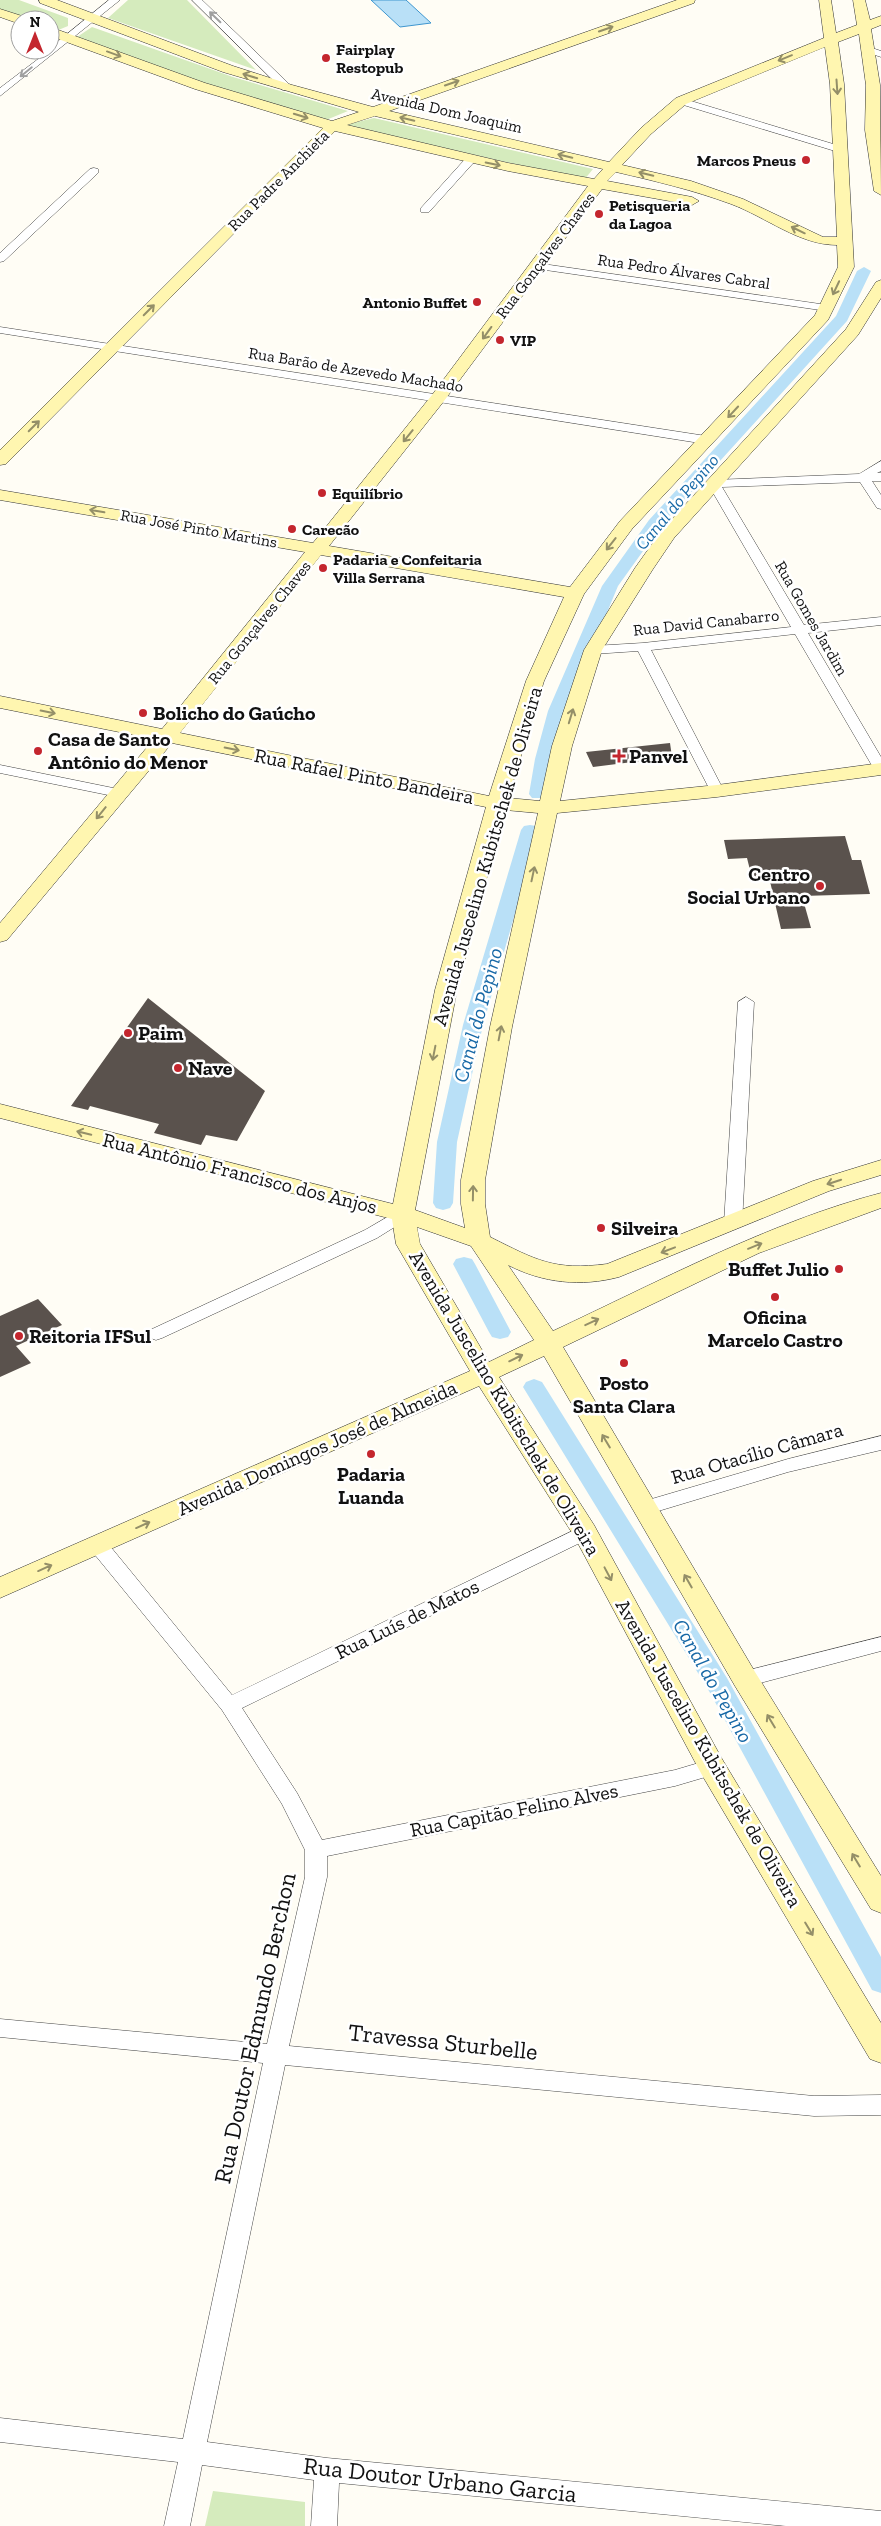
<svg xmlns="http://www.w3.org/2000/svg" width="881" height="2526" viewBox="0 0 881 2526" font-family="'Zilla Slab',serif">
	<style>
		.green { fill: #d5ebbd }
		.water { fill: #b9e0f7; stroke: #3f96cf }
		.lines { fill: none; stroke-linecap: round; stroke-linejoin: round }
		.canal { fill: #b9e0f7; fill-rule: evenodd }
		.building { fill: #5a524d }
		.street-casing { stroke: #444; stroke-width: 1 }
		.secondary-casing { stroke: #333; stroke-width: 1 }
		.street { fill: #fff; fill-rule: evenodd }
		.secondary { fill: #fff6b0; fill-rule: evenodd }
		.oneway { stroke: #a0a0a0 }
		.oneway2 { stroke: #948f68 }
		.poi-dot { fill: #c4262e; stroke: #fff; stroke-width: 2 }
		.labels { text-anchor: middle; stroke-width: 5; stroke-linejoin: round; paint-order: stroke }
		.far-poi-label { font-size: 16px; font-weight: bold; fill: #111; stroke: #fff; text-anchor: start }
		.far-street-label { font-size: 16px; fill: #111; stroke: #fff }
		.far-water-label { font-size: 18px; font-style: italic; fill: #1768a6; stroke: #fff }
		.poi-label { font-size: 20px; font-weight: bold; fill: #111; stroke: #fff; text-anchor: start }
		.street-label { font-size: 20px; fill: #111; stroke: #fff }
		.water-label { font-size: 21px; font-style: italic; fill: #1768a6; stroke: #fff }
		.near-street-label { font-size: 24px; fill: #111; stroke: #fff }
	</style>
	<rect width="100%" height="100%" fill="#fffdf5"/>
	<path class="green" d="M0,0H19L68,18V26L56,31L50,28V20H27L0,10Z
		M128,0H187L256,70L108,18Z
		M92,27L233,77L348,111L326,120L203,84L77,37Z
		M374,118L593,169L584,180L344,125Z
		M213,2491L305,2502V2526H205Z"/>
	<path class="water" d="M371,0H406L431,23L400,27Z"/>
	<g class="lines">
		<path class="canal" d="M864,267L871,271L847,321L661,526L618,586L566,711L553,759L547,794L544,798H532L529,794L535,759L548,711L602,586L649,520L836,316L857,271Z
			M530,825L536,826L539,830L483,1025L457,1142L453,1203L450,1208L443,1210L436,1208L433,1203L437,1142L463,1025L521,830L524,826Z
			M464,1257L472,1259L475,1264L511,1332L508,1337L500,1339L492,1337L489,1332L453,1264L456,1259Z
			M534,1379L542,1382L727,1678L881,1957V1993L872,1990L709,1691L523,1387L526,1382Z"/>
	</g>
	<path class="building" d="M670,743L672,757L593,767L586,752Z
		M845,836L852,860H861L870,894L802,896L811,928L781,929L769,877L752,878L747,858L728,859L724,840Z
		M148,998L265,1091L237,1141L206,1135L201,1145L154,1133L159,1124L90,1106L88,1110L71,1106Z
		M38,1299L62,1325L16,1346L31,1363L0,1377V1316Z"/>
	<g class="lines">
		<g class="street-casing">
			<path id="street" d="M109,0H120L0,96V88L50,50V48Z
				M192,0H202L291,86V90H283Z
				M869,47L881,51V57L866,52L864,50Z
				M681,98L843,147L844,149L843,151H835L677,103L676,101Z
				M471,156L475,157V161L429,212H421V208L467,157Z
				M94,168L98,169V173L4,261L0,262V253L90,169Z
				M536,263L827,305L833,308L827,311L532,268V264Z
				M0,327L706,436L712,440L706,444L0,333Z
				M881,461V471L877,473H881V481H872L881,495V509L877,508L860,482L722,487L804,625L881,617V625L808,633L881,757V773L874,769L795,634L651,650L724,791L722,794H712L638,651L593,654L586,650L593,646L643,643L791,627L708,484L714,480L859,474Z
				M0,765L118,789L125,793L118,797L0,773Z
				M746,997L754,1002L742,1223L739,1227H727L724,1223L738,1002Z
				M403,1208L409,1210L412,1214L409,1218L377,1238L162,1338L156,1340L150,1338L147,1334L150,1330L365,1230Z
				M881,1436V1450L788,1472L645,1515L638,1513L635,1508L638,1503L788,1459Z
				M585,1525L592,1527L595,1532L592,1537L242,1708L297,1793L322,1840L675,1770L712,1759L719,1761L722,1767L719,1773L675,1786L327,1856V1877L289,2046L814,2096L881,2095V2115L814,2116L285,2065L207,2442L327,2458L881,2511V2526H786L339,2483L337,2526H311L314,2480L202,2465L190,2526H164L178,2462L0,2442V2418L183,2439L263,2063L0,2037V2019L267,2044L305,1877V1850L282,1804L222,1710L91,1550L88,1545L91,1540L98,1538L105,1540L232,1695Z
				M881,1637V1651L745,1687L738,1684L735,1679L738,1674L745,1671Z"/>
		</g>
		<g class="secondary-casing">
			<path id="secondary" d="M39,0H57L233,66L292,85L373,107L677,0H695L694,3L389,111L609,162L641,128L676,98L824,38L819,0H831L836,33L857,25L853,0H865L870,20L881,16V25L871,29L880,85L881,195L874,191L865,130L866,85L859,34L838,42L844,84L854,267L828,320L632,529L584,594L544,681L508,798L540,801L552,746L584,650L635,568L662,530L846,329L876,282L881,280V298L858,335L674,538L653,569L602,650L572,746L560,801L717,785L881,763V775L717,797L557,813L512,1027L485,1180V1204L490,1237C536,1260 554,1271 607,1264L813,1181L881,1160V1175L829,1191L619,1277C581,1287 543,1283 508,1265L553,1331C658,1282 770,1222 881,1193V1208L759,1253L563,1347L755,1672L881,1876V1913L871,1909L735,1686L544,1356L499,1377L594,1525L722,1759L881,2023V2063L870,2059L702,1775L574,1536L479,1386L0,1598V1577L470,1371L396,1244L392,1219L0,1118V1104L393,1204L435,990L486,807L172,743L7,940L0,942V923L154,739L0,708V696L162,729L305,552L0,500V490L313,543L432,395L588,186L508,171L335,131L6,464L0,465V450L323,128L195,89L50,36V27L205,83L332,121L359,112L223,72L40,3ZM825,47L830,84L837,237H823L743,199L691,181L622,165L651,134L686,104ZM375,116L603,169L594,179L508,163L347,125ZM616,172C655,181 693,190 731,204C766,217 799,245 837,245L838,267L815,315L620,521L570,587L329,546L444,401L602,189L692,205L699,201L692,197L607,181ZM321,555L564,597L526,681L489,796L180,733ZM505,810L538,813L490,1027L461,1180V1204L465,1228L415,1210L457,990ZM417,1227L471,1246L534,1340L489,1362L420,1244Z
				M0,9L25,17L27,20H20V24L0,17Z"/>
		</g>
		<use href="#street" class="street"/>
		<use href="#secondary" class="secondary"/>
	</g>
	<defs><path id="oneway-shaft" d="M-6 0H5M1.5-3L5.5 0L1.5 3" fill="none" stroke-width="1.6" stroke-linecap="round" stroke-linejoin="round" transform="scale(1.25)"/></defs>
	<g class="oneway">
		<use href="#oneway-shaft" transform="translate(215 17) rotate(-136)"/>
		<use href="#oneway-shaft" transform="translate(26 72) rotate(141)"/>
	</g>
	<g class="oneway2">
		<use href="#oneway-shaft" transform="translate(606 29) rotate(-19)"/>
		<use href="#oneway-shaft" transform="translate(114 54) rotate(20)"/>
		<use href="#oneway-shaft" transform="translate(785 58) rotate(158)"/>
		<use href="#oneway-shaft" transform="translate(250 76) rotate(-163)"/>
		<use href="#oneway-shaft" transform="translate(452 83) rotate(-19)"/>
		<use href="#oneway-shaft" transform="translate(837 87) rotate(86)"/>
		<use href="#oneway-shaft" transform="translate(301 116) rotate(17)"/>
		<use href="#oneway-shaft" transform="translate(407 119) rotate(-167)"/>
		<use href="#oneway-shaft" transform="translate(565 156) rotate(-167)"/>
		<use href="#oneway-shaft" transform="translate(493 164) rotate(12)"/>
		<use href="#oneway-shaft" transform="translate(646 174) rotate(-167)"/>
		<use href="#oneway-shaft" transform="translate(798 230) rotate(-154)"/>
		<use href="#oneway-shaft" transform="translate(836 288) rotate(115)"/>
		<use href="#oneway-shaft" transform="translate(149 310) rotate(-45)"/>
		<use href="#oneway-shaft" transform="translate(487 333) rotate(126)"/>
		<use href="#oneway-shaft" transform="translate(733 412) rotate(133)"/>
		<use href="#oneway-shaft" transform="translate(34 426) rotate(-45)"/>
		<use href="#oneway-shaft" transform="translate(408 436) rotate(129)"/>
		<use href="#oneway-shaft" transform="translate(97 511) rotate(-170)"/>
		<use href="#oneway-shaft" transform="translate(611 544) rotate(128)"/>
		<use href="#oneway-shaft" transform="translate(48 712) rotate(11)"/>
		<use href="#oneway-shaft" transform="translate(571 716) rotate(-73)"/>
		<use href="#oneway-shaft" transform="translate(232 749) rotate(11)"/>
		<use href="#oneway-shaft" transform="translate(101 813) rotate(129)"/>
		<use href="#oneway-shaft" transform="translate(533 874) rotate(-78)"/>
		<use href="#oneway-shaft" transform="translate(500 1033) rotate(-79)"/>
		<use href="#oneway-shaft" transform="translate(434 1053) rotate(101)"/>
		<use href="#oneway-shaft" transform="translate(84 1133) rotate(-166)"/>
		<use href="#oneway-shaft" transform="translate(834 1182) rotate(162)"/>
		<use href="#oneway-shaft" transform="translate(473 1193) rotate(-89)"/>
		<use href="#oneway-shaft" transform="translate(755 1246) rotate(-22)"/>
		<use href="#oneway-shaft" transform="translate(668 1250) rotate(159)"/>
		<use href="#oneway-shaft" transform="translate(592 1322) rotate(-25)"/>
		<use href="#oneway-shaft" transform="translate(516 1358) rotate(-26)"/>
		<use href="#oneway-shaft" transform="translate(606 1441) rotate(-121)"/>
		<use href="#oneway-shaft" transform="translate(143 1525) rotate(-24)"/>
		<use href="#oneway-shaft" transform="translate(45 1568) rotate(-24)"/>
		<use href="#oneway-shaft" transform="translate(608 1574) rotate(62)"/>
		<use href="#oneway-shaft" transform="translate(688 1581) rotate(-120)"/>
		<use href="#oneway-shaft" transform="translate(771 1721) rotate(-121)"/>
		<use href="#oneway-shaft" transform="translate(856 1860) rotate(-121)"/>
		<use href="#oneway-shaft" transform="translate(809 1929) rotate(59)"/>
	</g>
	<g class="poi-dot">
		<circle cx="326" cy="58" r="5"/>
		<circle cx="806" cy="160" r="5"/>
		<circle cx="599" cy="214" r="5"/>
		<circle cx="477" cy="302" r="5"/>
		<circle cx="500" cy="340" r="5"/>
		<circle cx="322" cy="493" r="5"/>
		<circle cx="292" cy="529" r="5"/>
		<circle cx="323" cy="568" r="5"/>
		<circle cx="143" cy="713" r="5"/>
		<circle cx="38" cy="751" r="5"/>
		<path d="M616.5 748.5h5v5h5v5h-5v5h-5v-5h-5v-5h5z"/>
		<circle cx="820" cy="886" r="5"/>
		<circle cx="128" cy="1033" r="5"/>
		<circle cx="178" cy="1068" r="5"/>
		<circle cx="601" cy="1228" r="5"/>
		<circle cx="839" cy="1269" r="5"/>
		<circle cx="775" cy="1297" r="5"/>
		<circle cx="19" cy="1336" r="5"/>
		<circle cx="624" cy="1363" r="5"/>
		<circle cx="371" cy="1454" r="5"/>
	</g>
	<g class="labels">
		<g class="far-poi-label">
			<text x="336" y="55">Fairplay<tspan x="336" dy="18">Restopub</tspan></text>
			<text x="796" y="166" text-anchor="end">Marcos Pneus</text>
			<text x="609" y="211">Petisqueria<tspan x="609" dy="18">da Lagoa</tspan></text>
			<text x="467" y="308" text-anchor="end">Antonio Buffet</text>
			<text x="510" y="346">VIP</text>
			<text x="332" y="499">Equilíbrio</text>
			<text x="302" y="535">Carecão</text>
			<text x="333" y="565">Padaria e Confeitaria<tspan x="333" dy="18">Villa Serrana</tspan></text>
		</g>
		<g class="far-street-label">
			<text transform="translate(447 110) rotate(13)" y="6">Avenida Dom Joaquim</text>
			<text transform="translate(278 180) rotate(-45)" y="6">Rua Padre Anchieta</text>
			<text transform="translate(545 255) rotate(-53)" y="6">Rua Gonçalves Chaves</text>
			<text transform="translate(684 271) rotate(8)" y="6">Rua Pedro Álvares Cabral</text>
			<text transform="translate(356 369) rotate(9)" y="6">Rua Barão de Azevedo Machado</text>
			<text transform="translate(199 528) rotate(10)" y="6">Rua José Pinto Martins</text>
			<text transform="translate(812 618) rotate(60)" y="6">Rua Gomes Jardim</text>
			<text transform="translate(259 622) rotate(-51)" y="6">Rua Gonçalves Chaves</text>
			<text transform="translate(706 622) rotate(-6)" y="6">Rua David Canabarro</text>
		</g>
		<g class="far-water-label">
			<text transform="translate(677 502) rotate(-50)" y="6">Canal do Pepino</text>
		</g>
		<g class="poi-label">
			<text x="153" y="720">Bolicho do Gaúcho</text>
			<text x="48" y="746">Casa de Santo<tspan x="48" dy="23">Antônio do Menor</tspan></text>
			<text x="629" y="763">Panvel</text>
			<text x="810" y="881" text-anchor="end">Centro<tspan x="810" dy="23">Social Urbano</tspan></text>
			<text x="138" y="1040">Paim</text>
			<text x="188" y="1075">Nave</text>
			<text x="611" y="1235">Silveira</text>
			<text x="829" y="1276" text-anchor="end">Buffet Julio</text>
			<text x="775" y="1324" text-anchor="middle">Oficina<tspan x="775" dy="23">Marcelo Castro</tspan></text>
			<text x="29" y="1343">Reitoria IFSul</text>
			<text x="624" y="1390" text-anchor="middle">Posto<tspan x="624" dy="23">Santa Clara</tspan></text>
			<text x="371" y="1481" text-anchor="middle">Padaria<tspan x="371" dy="23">Luanda</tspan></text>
		</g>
		<g class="street-label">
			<text transform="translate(364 776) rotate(11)" y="7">Rua Rafael Pinto Bandeira</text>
			<text transform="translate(487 856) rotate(-74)" y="7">Avenida Juscelino Kubitschek de Oliveira</text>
			<text transform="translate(240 1173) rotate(14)" y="7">Rua Antônio Francisco dos Anjos</text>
			<text transform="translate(505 1403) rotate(59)" y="7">Avenida Juscelino Kubitschek de Oliveira</text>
			<text transform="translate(317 1448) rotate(-24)" y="7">Avenida Domingos José de Almeida</text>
			<text transform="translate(757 1453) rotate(-16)" y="7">Rua Otacílio Câmara</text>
			<text transform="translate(407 1619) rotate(-26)" y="7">Rua Luís de Matos</text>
			<text transform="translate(709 1753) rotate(60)" y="7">Avenida Juscelino Kubitschek de Oliveira</text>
			<text transform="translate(514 1810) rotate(-11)" y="7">Rua Capitão Felino Alves</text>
		</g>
		<g class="water-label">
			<text transform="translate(478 1015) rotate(-75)" y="7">Canal do Pepino</text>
			<text transform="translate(713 1681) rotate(60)" y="7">Canal do Pepino</text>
		</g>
		<g class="near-street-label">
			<text transform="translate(255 2028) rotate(-78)" y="8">Rua Doutor Edmundo Berchon</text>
			<text transform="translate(443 2042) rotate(6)" y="8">Travessa Sturbelle</text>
			<text transform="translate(440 2480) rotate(6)" y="8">Rua Doutor Urbano Garcia</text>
		</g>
	</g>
	<g transform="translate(35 35)"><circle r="24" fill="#ffffff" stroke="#a0a0a0"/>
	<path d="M0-4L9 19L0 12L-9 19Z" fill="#c4262e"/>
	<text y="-8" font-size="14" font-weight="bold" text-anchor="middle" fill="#111111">N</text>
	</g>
</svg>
